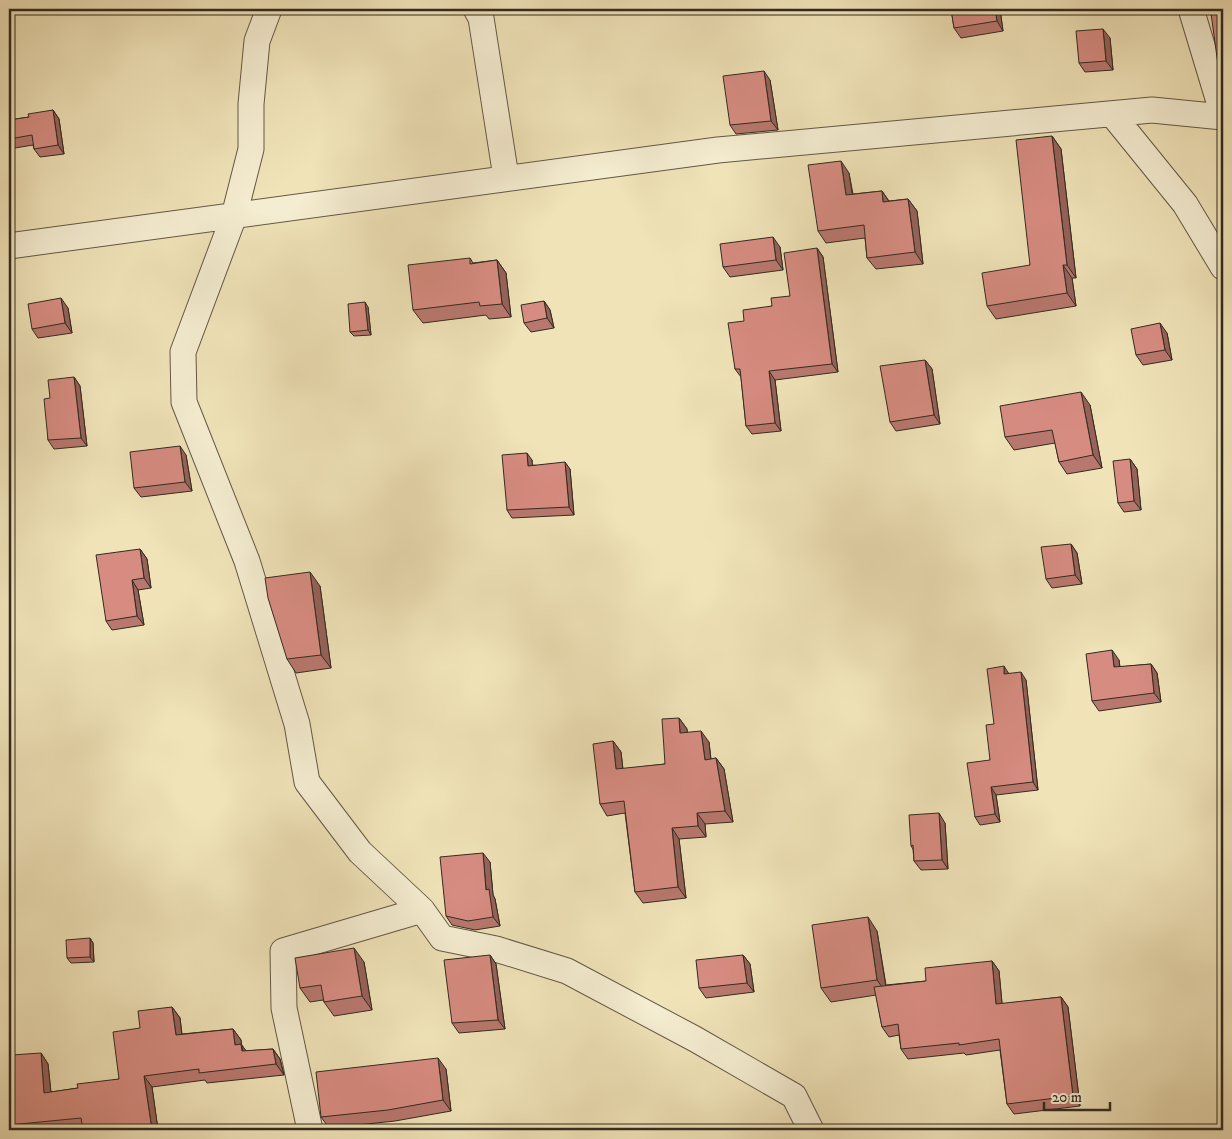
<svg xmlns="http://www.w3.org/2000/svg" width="1232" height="1139" viewBox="0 0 1232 1139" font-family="'IM FELL DW Pica',serif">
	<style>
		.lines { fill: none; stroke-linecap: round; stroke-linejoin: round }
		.street-casing { stroke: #625846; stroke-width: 27 }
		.street { stroke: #f5edd1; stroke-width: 25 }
		.wall { fill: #b9786f; stroke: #322a20 }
		.shaded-wall { fill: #96625a; stroke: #322a20 }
		.building { fill: #d78c81; stroke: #322a20 }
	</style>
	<rect width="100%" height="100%" fill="#f0e3b8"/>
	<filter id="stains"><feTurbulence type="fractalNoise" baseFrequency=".004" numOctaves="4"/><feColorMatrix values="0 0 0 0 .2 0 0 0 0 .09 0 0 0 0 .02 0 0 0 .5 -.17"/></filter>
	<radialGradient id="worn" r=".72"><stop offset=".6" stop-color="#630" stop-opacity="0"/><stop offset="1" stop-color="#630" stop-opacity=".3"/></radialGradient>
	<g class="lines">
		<g class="street-casing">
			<path id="street" d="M269,9L257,41L251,104V149L234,216L183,352L184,402L247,561L297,724L307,782L360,852L422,910L283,951L284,1008L310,1130
				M476,9L481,18L506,177
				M1191,9L1223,115
				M1112,114L1185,204L1223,267
				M9,246L718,150L1152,110L1223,117
				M422,910L442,938L496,949L567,971L695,1039L794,1096L811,1130"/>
		</g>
		<use href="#street" class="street"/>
	</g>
	<path class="wall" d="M951,9H1000L1003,31L961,38L954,28Z
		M1223,12V72L1218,65Z
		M1110,38L1113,70L1085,72L1079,63Z
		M770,80L778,130L736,134L730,125Z
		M53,110L59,119L64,154L40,157L34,149L33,145L9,149V120L29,117Z
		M1052,136L1061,149L1076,278H1072L1076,306L996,319L987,306L1030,265Z
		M849,173L853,194L882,191L889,201L908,199L917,211L923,264L876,269L867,258L865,238L826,243L818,231Z
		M780,247L783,270L730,277L723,267Z
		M817,248L823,257L838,372L775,380L781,431L752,434L746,426L741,377L735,369L744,321L790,296Z
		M470,258L473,263L497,260L506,273L511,317L489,319L486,315L423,323L413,310Z
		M544,301L550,310L554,328L531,332L524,323Z
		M368,307L371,335L354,336L350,332Z
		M68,308L72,333L38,338L32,329Z
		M1167,333L1172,360L1143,365L1136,355Z
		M925,360L932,369L940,424L896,431L890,422Z
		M74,377L80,386L87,446L54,449L48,440L50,398Z
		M1090,405L1102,468L1067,474L1059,462L1055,443L1014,450L1005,437Z
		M186,455L192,491L141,497L134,488Z
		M1130,459L1137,469L1141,510L1124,512L1118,503Z
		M532,460V465L570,469L574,515L512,518L507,510Z
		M1071,544L1077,553L1082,584L1052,588L1046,579Z
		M140,549L147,559L151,588L138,590L144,625L112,630L106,621Z
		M320,586L331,668L296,673L287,659Z
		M1119,660L1120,667L1151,664L1157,673L1161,702L1099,711L1092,701Z
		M1008,673L1026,680L1038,790L996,795L1000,822L980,825L975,817L990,760L994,724Z
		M679,718L687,729V733L709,742L711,759L716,758L724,769L733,822L705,824L706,837L679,839L686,898L643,903L635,892L625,813L607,816L600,804L613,741L621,752L623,769L665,764Z
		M945,823L948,869L921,870L914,861L913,849L911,846Z
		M490,862L493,895L495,899L500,926L475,930L452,925L446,916Z
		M877,931L886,985L926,981L992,961L999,971L1002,1004L1061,997L1068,1007L1080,1106L1014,1114L1007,1104L1000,1050L966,1055L964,1053L908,1059L901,1049L899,1035L889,1037L882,1027L876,995L831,1002L821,988Z
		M90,938L93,943L94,962L71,963L67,958Z
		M490,955L496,964L505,1029L459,1033L452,1023Z
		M743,955L750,964L754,992L706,998L699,988Z
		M364,962L372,1010L334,1016L324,1002L323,1000L310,1002L300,988Z
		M172,1007L180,1018L182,1034L233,1029L241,1040V1044L246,1051L273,1049L280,1059L284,1075L207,1083L205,1080L152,1087L158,1130H83V1129L74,1130H9V1088L14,1087L41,1053L48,1064L51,1092L78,1088L119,1079L140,1028Z
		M446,1069L451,1111L395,1121L329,1128L321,1117Z"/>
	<path class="shaded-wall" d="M995,9H1000L1003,31L997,21Z
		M1103,29L1110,38L1113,70L1106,61Z
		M764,71L770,80L778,130L771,121Z
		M53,110L59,119L64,154L58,145Z
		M1052,136L1061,149L1076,278L1067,265Z
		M841,161L849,173L854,206L846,195Z
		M882,191L890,203L883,202Z
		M908,199L917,211L923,264L915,252Z
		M773,237L780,247L783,270L776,260Z
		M817,248L823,257L838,372L832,364Z
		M497,260L506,273L511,317L502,304Z
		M1063,265L1072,278L1076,306L1067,293Z
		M61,298L68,308L72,333L65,323Z
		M544,301L550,310L554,328L547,318Z
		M365,302L368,307L371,335L368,330Z
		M1160,323L1167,333L1172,360L1165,350Z
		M925,360L932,369L940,424L934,415Z
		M769,371L775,380L781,431L775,423Z
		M74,377L80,386L87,446L81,438Z
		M1081,392L1090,405L1102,468L1093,455Z
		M180,446L186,455L192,491L185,482Z
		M527,453L532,460L533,473L528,466Z
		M1130,459L1137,469L1141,510L1134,501Z
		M565,462L570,469L574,515L569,507Z
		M1071,544L1077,553L1082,584L1075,575Z
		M140,549L147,559L151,588L144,578Z
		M310,572L320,586L331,668L321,655Z
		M132,580L138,590L144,625L137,616Z
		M1112,650L1119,660L1121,677L1114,667Z
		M1151,664L1157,673L1161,702L1154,693Z
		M1004,666L1009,674H1004Z
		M1021,672L1026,680L1038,790L1033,782Z
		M679,718L687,729L688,744L680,733Z
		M701,731L709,742L712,771L705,760Z
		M613,741L621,752L624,780L616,769Z
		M716,758L724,769L733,822L725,811Z
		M991,787L996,795L1000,822L995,814Z
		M697,813L705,824L706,837L698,826Z
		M939,813L945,823L948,869L942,860Z
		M672,828L679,839L686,898L678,887Z
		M483,853L490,862L493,895L495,899L500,926L493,917L486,890Z
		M868,917L877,931L887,994L877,980Z
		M90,938L93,943L94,962L90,957Z
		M354,948L364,962L372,1010L362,996Z
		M490,955L496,964L505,1029L498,1020Z
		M743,955L750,964L754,992L747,983Z
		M992,961L999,971L1003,1014L996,1004Z
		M1061,997L1068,1007L1080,1106L1073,1096Z
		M172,1007L180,1018L183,1046L176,1035Z
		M233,1029L241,1040L243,1055L235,1045Z
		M241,1044L249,1055L242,1051Z
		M273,1049L280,1059L284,1075L276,1064Z
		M41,1053L48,1064L52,1104L44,1093Z
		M438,1058L446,1069L451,1111L443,1100Z
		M144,1076L152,1087L158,1130H152Z"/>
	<path class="building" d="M951,9H995L997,21L954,28Z
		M1223,12V64L1218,65L1211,13Z
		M1103,29L1106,61L1079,63L1076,31Z
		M764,71L771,121L730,125L723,76Z
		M53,110L58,145L34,149L32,135L9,139V120L29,117L28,114Z
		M1052,136L1067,265H1063L1067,293L987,306L982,273L1030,265L1016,140Z
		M841,161L846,195L882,191L883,202L908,199L915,252L867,258L864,225L818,231L808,165Z
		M773,237L776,260L723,267L720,244Z
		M817,248L832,364L769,371L775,423L746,426L740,369H735L728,323L744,321L743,310L772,306L771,298L790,296L784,253Z
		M470,258V264L497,260L502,304L480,306L479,302L413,310L408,265Z
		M61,298L65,323L32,329L28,304Z
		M544,301L547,318L524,323L521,305Z
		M365,302L368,330L350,332L348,304Z
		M1160,323L1165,350L1136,355L1131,329Z
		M925,360L934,415L890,422L880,366Z
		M74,377L81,438L48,440L44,399L50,398L48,380Z
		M1081,392L1093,455L1059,462L1052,430L1005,437L1000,406Z
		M180,446L185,482L134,488L130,452Z
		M527,453L528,466L565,462L569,507L507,510L502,455Z
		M1130,459L1134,501L1118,503L1113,461Z
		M1071,544L1075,575L1046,579L1041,547Z
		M140,549L144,578L132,580L137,616L106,621L96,555Z
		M310,572L321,655L287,659L268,598L265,578Z
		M1112,650L1114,667L1151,664L1154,693L1092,701L1086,654Z
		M1004,666V674L1021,672L1033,782L991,787L995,814L975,817L967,763L990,760L986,725L994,724L987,669Z
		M679,718L680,733L701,731L705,760L716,758L725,811L697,813L698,826L672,828L678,887L635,892L624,801L600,804L593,744L613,741L616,769L665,764L662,719Z
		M939,813L942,860L914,861L913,845L911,846L909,815Z
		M483,853L486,890L489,889L493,917L468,921L446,916L440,857Z
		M868,917L877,980L821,988L812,925Z
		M90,938V957L67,958L66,940Z
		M354,948L362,996L324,1002L321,985L300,988L295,958Z
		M490,955L498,1020L452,1023L444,960Z
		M743,955L747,983L699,988L696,960Z
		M992,961L996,1004L1061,997L1073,1096L1007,1104L999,1039L959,1045V1043L901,1049L898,1024L882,1027L874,987L926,981L925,968Z
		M172,1007L176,1035L233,1029L235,1045L241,1044L242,1051L273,1049L276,1064L199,1073V1069L144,1076L152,1130H83L81,1118L9,1125V1088L14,1087L12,1055L41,1053L44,1093L78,1088L77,1084L119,1079L113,1032L140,1028L138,1011Z
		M438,1058L443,1100L388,1110L321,1117L316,1072Z"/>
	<rect width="1232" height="1139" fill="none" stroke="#f0e3b8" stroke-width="30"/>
	<rect x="10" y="10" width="1212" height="1119" fill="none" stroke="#322a20" stroke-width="2.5"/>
	<rect x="15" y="15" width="1202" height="1109" fill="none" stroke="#322a20"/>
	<path d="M1044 1102v8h66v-8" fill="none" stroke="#322a20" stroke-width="2.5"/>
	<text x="1052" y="1102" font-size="15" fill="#322a20" stroke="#f5edd1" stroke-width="4" paint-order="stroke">20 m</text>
	<rect width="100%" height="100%" filter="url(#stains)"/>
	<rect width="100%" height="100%" fill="url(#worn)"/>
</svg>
